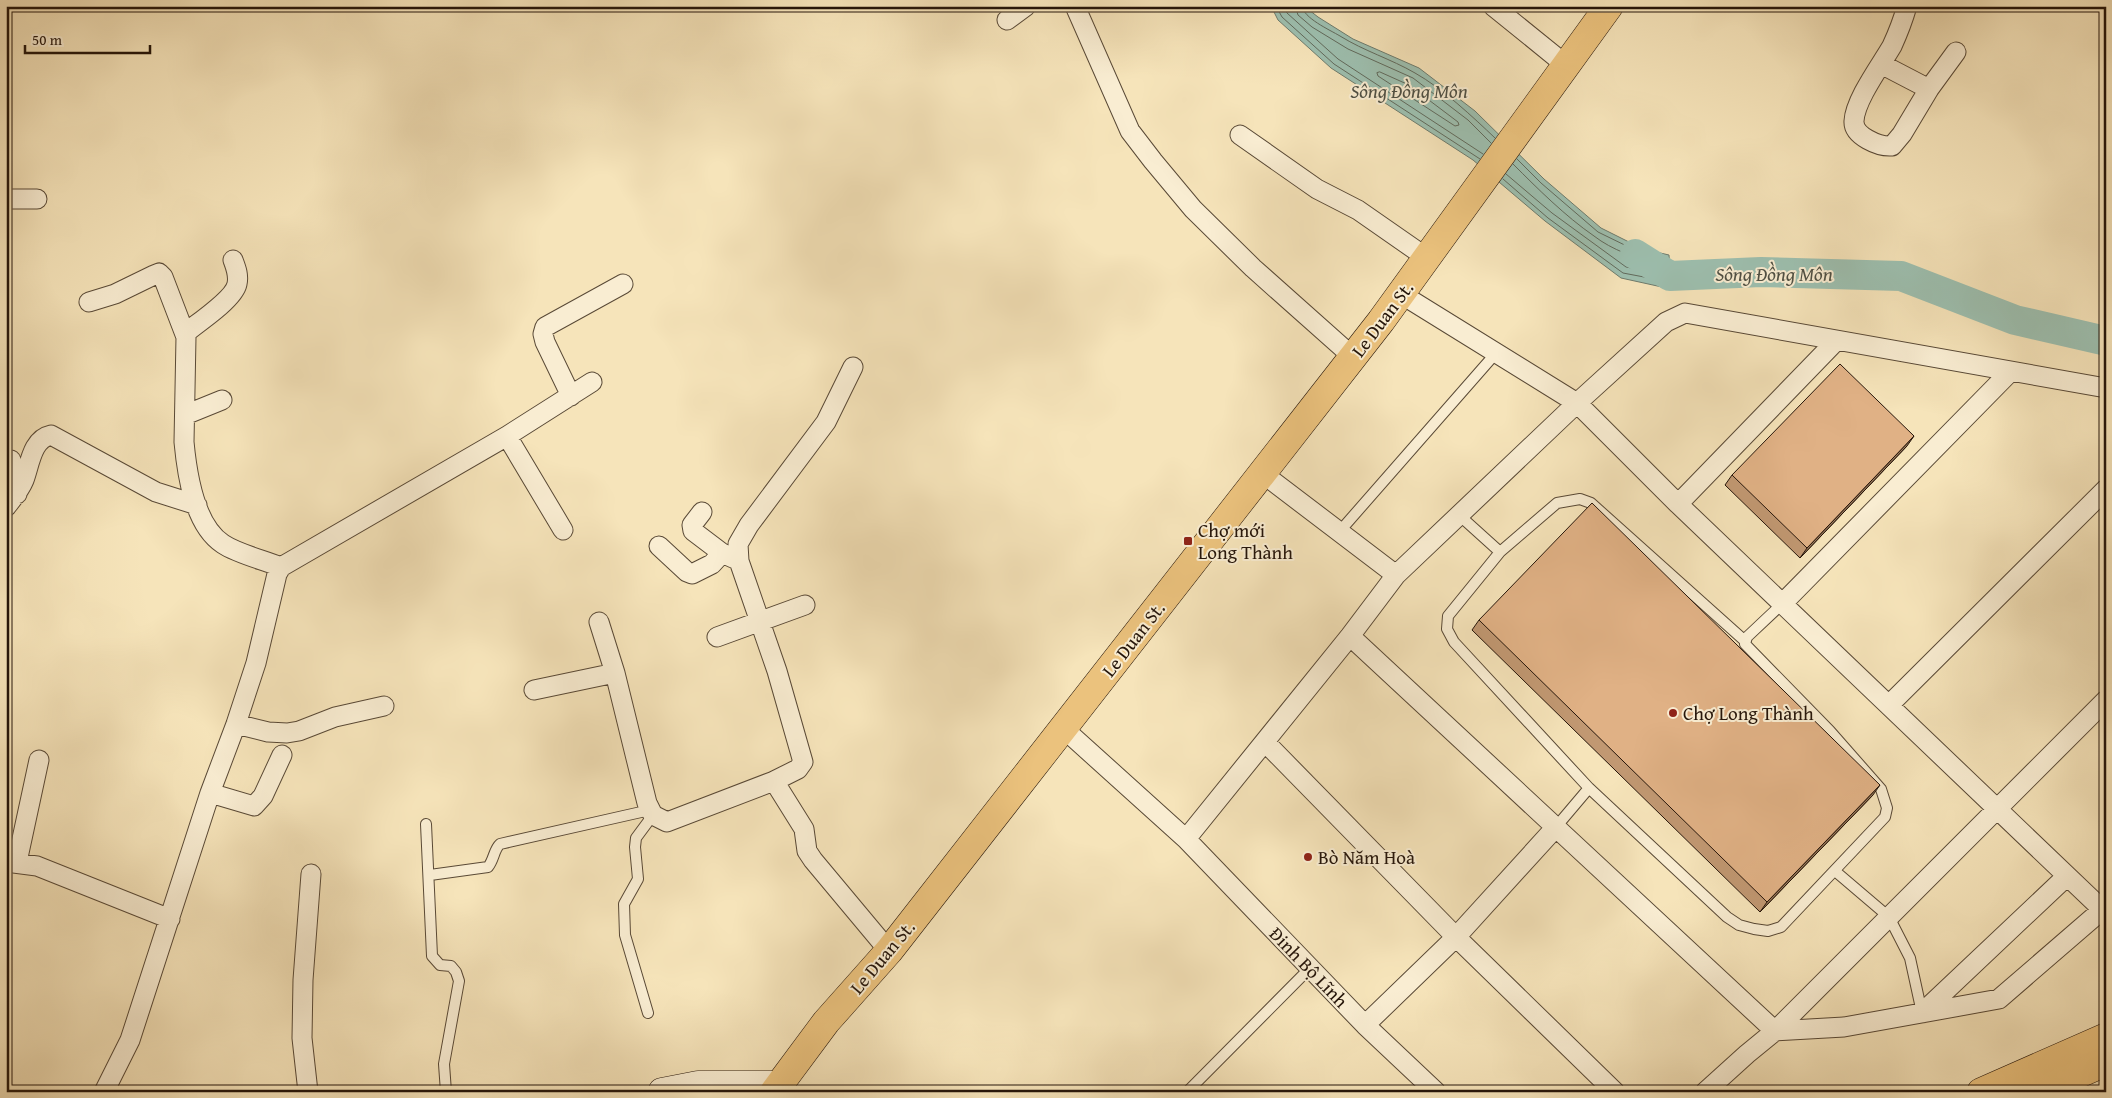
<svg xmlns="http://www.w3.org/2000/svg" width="2112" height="1098" viewBox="0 0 2112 1098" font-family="'Gentium Book Plus',serif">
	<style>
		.water { fill: #9dbfaf; stroke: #6d7b6d }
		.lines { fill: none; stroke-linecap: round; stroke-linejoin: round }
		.shore { stroke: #616a5c; stroke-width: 1 }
		.river { stroke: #9dbfaf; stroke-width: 30 }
		.lane-casing { stroke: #594936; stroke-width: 12 }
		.street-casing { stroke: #594936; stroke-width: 21 }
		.secondary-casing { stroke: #25150a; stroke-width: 29 }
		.primary-casing { stroke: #25150a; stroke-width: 29 }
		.highway-casing { stroke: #25150a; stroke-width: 29 }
		.lane { stroke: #f9edd2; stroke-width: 10 }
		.street { stroke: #f9edd2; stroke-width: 19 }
		.secondary { stroke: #f9edd2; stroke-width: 28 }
		.primary { stroke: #ebc27d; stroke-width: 28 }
		.highway { stroke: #ebc27d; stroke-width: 28 }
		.wall { fill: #c19872; stroke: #25150a }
		.shaded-wall { fill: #9d7c5d; stroke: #25150a }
		.building { fill: #e0b185; stroke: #25150a }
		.poi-dot { fill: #8f2418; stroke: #f9edd2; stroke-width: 2 }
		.labels { text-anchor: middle; stroke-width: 4; stroke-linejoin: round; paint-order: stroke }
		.street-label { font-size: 19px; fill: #25150a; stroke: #f9edd2 }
		.poi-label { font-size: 19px; fill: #25150a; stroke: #f9edd2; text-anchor: start }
		.water-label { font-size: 20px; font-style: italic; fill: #4f5044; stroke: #f9edd2 }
	</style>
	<rect width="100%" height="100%" fill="#f6e4ba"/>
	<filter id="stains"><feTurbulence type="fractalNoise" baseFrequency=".004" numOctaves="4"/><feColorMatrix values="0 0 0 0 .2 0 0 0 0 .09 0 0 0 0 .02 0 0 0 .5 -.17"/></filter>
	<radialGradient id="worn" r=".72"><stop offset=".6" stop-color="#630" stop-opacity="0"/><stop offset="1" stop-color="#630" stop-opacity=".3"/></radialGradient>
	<path class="water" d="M1271,6H1304L1318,17L1353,39L1419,68L1475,111L1544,179L1601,228L1643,249L1669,255L1671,289L1621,278L1545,221L1473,160L1331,68L1278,20Z"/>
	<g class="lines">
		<path class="shore" d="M1276,6L1282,17L1334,64L1480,159
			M1283,6L1287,13L1338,59L1483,154
			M1295,6L1298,15L1312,27L1348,49L1413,78L1468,120L1491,143
			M1302,6C1303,18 1330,30 1340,36C1364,51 1391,59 1415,73C1442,88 1473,117 1495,138
			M1380,72L1409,85L1458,122L1459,125L1455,126L1378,76L1377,73Z
			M1506,174L1552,213L1626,267L1658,273L1657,264C1636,258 1612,250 1594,236C1565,216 1538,189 1513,164
			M1503,179L1548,218L1623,273L1665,281L1664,259L1641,253L1598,232L1541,183L1517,159"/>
		<path class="river" d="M1635,254L1670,276L1761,272L1901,276L2015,320L2106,341"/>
		<g class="lane-casing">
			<path id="lane" d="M1459,515L1500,552
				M1340,531L1496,353
				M1745,641L1591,503L1580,499L1557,503L1500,552L1448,616L1447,629L1454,642L1589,788L1727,917L1739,925L1754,929L1768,931L1781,927L1885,817L1887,808L1881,789L1830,731L1745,644L1747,637L1782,604
				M426,824L432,956L440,965L451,966L456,972L459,981L444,1064L446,1092
				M1556,827L1589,788
				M1835,871L1889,917L1910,958L1922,1013
				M430,875L488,867C494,860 494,849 500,844L650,810
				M648,1013L625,935L624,904L638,879L635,847L636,838L653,815
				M1187,1092L1310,968"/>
		</g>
		<g class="street-casing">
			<path id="street" d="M1075,6L1130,131L1153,161L1193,209L1253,268L1353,357
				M1493,6L1567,66
				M1907,6C1903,20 1898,33 1892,46C1881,65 1855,100 1854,121C1853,136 1879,147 1892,146L1902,134L1929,89L1956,52
				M1007,20L1026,6
				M1881,64L1929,89
				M1240,135L1317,189L1358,210L1427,258
				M6,199H37
				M1401,294L1577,403L1678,504L2106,913
				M89,302L115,294L154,275L159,273L163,277L186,337L184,442C187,474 194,525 223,544C238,554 264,560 281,567
				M185,333C198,323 234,299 237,284C239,275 236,268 233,260
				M853,367L826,422L749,525L738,544L739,561L777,671L803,762L798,769L774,781L804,829L807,851L813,860L889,951
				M571,396L545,342L543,334L545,327L623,284
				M185,415L222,400
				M507,436L563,530
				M11,460L17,494
				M1262,473L1396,575
				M1678,504L1837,340
				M6,507C13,498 20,490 24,480C30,464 32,439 51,435L156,492L197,505
				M702,512L692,525L693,531L722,553L733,558
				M659,546L687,572L692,574L712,564L722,553
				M1782,604L2011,371
				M599,622L615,673L647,803L653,815L667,822L774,781
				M1350,636L1775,1031L1844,1027L1999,999L2102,910
				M717,637L805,605
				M534,690L615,673
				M1889,705L2106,489
				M236,724L268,732L287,733L299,731L335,717L384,706
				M1063,728L1186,839L1365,1025L1436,1092
				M1265,742L1456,937L1615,1092
				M210,793L254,806L263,796L282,755
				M1186,839L1350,636L1396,575L1577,403L1666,322L1685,313L2106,388
				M6,862L37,866L170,919
				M17,862L39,760
				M1922,1013L2067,876
				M1365,1025L1456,937L1556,827
				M104,1092L130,1040L210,793L236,724L256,663L277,574L281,567L507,436L592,382
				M308,1092L302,1038L303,980L311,874
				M1705,1092L1747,1054L1775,1031L2106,700"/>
		</g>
		<g class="secondary-casing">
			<path id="secondary" d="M662,1092L698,1085H779"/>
		</g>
		<g class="primary-casing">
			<path id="primary" d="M774,1092L826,1022L889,951L1381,321L1609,6
				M1981,1092L2106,1037"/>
		</g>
		<g class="highway-casing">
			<path id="highway" d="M2038,1092L2106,1062"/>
		</g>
		<use href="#lane" class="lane"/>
		<use href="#street" class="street"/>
		<use href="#secondary" class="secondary"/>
		<use href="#primary" class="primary"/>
		<use href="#highway" class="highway"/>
	</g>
	<path class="wall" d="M1907,446L1800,558L1725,485L1732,475Z
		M1479,620L1873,795L1760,912L1472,630Z"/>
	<path class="shaded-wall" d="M1914,436L1907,446L1800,558L1807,548Z
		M1880,785L1873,795L1760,912L1767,902Z"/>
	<path class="building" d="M1840,364L1914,436L1807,548L1732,475Z
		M1592,503L1880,785L1767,902L1479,620Z"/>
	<g class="poi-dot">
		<rect x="1183" y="536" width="10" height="10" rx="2.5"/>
		<circle cx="1673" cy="713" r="5"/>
		<circle cx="1308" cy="857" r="5"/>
	</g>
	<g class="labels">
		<g class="street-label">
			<text transform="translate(1382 319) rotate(-53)" y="7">Le Duan St.</text>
			<text transform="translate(1133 639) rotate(-52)" y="7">Le Duan St.</text>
			<text transform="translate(882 957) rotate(-50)" y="7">Le Duan St.</text>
			<text transform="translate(1309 967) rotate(46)" y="7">Đinh Bộ Lĩnh</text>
		</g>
		<g class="poi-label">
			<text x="1198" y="537">Chợ mới<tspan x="1198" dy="22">Long Thành</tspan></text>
			<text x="1683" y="720">Chợ Long Thành</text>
			<text x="1318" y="864">Bò Năm Hoà</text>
		</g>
		<g class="water-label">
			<text x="1409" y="98">Sông Đồng Môn</text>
			<text x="1774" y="281">Sông Đồng Môn</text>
		</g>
	</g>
	<rect width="2112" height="1098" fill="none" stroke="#f6e4ba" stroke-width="25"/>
	<rect x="8" y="8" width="2097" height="1083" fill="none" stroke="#25150a" stroke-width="2.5"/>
	<rect x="12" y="12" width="2087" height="1073" fill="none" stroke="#25150a"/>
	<path d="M25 45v8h125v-8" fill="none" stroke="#25150a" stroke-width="2.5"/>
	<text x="32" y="45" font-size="15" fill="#25150a" stroke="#f9edd2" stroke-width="4" paint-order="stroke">50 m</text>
	<rect width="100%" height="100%" filter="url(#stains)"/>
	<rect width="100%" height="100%" fill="url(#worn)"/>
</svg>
